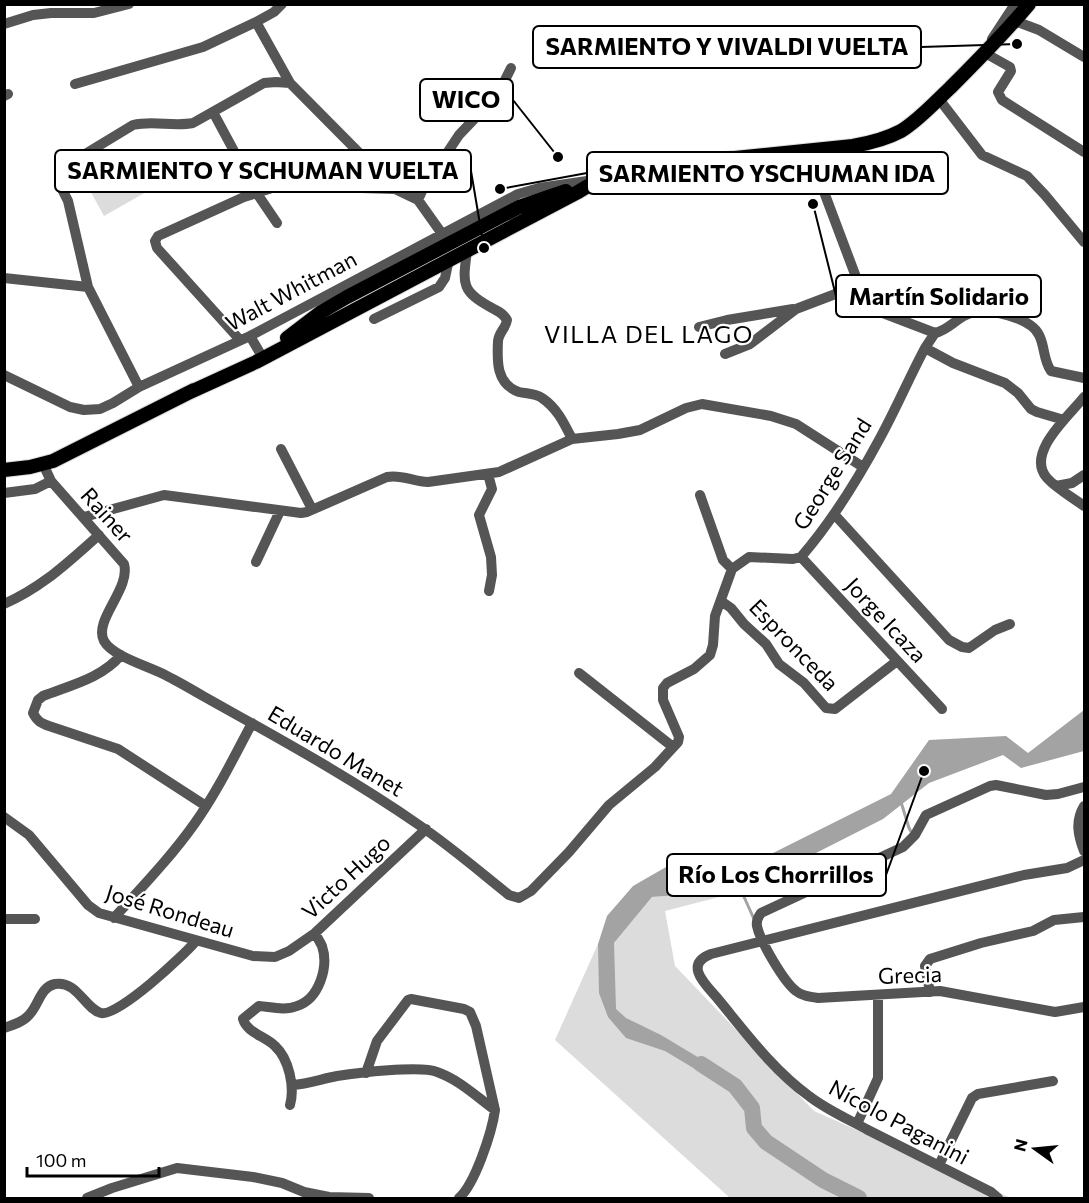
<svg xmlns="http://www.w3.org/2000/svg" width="1089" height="1203" viewBox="0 0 1089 1203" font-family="Commissioner,sans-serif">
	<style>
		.green { fill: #dcdcdc }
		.water { fill: #a3a3a3 }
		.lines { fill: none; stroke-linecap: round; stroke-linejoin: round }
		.stream { stroke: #a3a3a3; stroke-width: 3 }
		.river { stroke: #a3a3a3; stroke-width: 16 }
		.major-casing { stroke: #dbdbdb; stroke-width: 16 }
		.minor { stroke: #555; stroke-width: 10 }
		.major { stroke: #000; stroke-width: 14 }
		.labels { text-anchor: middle; stroke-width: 4.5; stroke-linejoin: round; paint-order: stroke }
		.street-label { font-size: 22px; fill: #000; stroke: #fff }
		.neighbourhood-label { font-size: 24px; letter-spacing: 1.5px; fill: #000; stroke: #fff }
		.leader { fill: none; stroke: #000; stroke-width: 2 }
		.callout-dot { fill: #000; stroke: #fff; stroke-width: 2 }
		.callout { fill: #fff; stroke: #000; stroke-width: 2 }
		.callout-label { font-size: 24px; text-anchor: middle; font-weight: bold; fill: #000 }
	</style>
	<rect width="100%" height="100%" fill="#fff"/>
	<path class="green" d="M138,156L155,187L104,216L87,185Z
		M732,891L719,897L665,911L675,966L814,1111L1011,1198H730L555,1040L598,944L614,943L652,897Z"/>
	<path class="water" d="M1084,710V751L1021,768L1003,755L929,783L883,819L814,854L798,869L732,891L652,897L614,943L616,1009L626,1018L661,1035L721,1071L715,1081L665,1051L626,1038L608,1017L599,993L598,944L607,916L633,886L673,863L769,855L891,794L929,740L1006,736L1028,753Z"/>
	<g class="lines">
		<path class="stream" d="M901,802L909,828L913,835
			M740,888L754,919"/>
		<path class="river" d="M701,1064L735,1086L752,1108L754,1128L766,1142L823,1180L859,1198"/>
		<g class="major-casing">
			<path id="major" d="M287,338L321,312L347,297L519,207L566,191
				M186,394L256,362L578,192C600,178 620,171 646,167L853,146C870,143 886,139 901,131C919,120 934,103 950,88C977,61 1004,34 1029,4
				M4,470L30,467L53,461L194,390"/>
		</g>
		<path class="minor" d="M1015,21L1039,30L1084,57
			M256,22L290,83L395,189L418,200L445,238
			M4,24L33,15L51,13H94L129,4
			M992,39L1015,4
			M985,53L1010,67L1011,71L998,92L1002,100L1084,152
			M75,84L203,47L256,22L274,12L282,4
			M4,96L8,94
			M939,99L982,155L1027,176L1045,195L1084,242
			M213,112L256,192L277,223
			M809,152L859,285L868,303L875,310L935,333
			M418,200L423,189L459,135L498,94L511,68
			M467,250C463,283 460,291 492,308C499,312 503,313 507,320C506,328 499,332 498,341C497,361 496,384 519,392C527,394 535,393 542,398C557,408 564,423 572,439
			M4,278L88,287
			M374,319L439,287L445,278L449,259
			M699,327L727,320L793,309
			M935,333C949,330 957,317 971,313C988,307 1031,318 1039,335C1045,346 1043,360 1051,371L1084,378
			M935,333L925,348L953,363L1005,383L1018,393L1031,409L1037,412L1064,420
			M250,336L260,353
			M240,340L157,248L155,241L158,236L244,197L275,187L294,186L395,189
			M725,354L750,344L796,309L859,285
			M4,375L70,407L84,410L100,409L113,403L139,387L250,336L518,194L539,188L594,180
			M139,387L88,287L68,201L61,187V178L66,167L72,162L133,125C153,120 173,127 193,123L264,83L276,82L290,83
			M1084,397C1069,416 1025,453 1047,478C1057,489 1072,497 1084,506
			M281,449L312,509
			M43,464L51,481L124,564C131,589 93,620 104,641C113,657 151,667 167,676C179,682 191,689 203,696C276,737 350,777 419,825C450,846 479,871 509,895L519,898L531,891L569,852L609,805L655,767L678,742L679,737L663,700V688L667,683L694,669L710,655L713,645L715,616L732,569L749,557L793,559L801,557C832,521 858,479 880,438C896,409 909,378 925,348
			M488,474L492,489L479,515L491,557L492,575L489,591
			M1056,486L1072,483L1084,475
			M4,493L35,489L51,481
			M700,495L723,560L732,569
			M834,514L949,640L962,647L969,648L995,630L1010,624
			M84,517L164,495L301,513L307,512L387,477C402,474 414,482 428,482L499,472L572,439L618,434L640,430L686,408L702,404L771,416L796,424L863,467
			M801,557L942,709
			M256,562L280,511
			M721,601L731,608L744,624L766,644L779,664L804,683L826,708L835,709L897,661
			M4,604C43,587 68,562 99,535
			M121,655C102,678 71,685 43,696L38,700L33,713C37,721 41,723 49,726L118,749L206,806
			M579,673L673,747
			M1084,787L1058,794L1046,795L996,785L990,786L926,815L915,835L903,847L761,913C758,917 756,921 757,926C760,941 784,982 796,991C802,996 810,997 818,998L940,991L1055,1012L1084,1007
			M1084,806C1075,821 1078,835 1084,851
			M4,817L29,835L88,905L99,913L253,956L275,957L289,951L315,933L426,829
			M114,918C142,887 171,857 195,823C217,792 234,757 252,723
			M4,919H35
			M930,992L925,966L930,959L981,943L1033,931L1054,920L1084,917
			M4,1028C13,1025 23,1022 29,1015C39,1005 40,987 55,984C77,980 85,1009 101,1013C118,1017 184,955 196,941
			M366,1073L377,1041L408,1000L411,999L464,1009L470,1012L476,1026L495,1110C492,1132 475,1184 459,1198
			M292,1085C308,1084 321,1079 337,1076C356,1073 421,1065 437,1072C458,1079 477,1097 495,1110
			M290,1105C295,1087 289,1059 275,1046C265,1036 247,1033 243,1019L259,1006C271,1007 285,1011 297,1006C319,999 329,967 322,946C320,942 317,937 315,933
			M857,1124L878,1078V995
			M939,1165L972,1098L978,1094L1053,1081
			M87,1198L112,1188L177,1168L253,1177L282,1183L304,1192L329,1197L369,1198
			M998,1198L991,1192C950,1171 909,1151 868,1130C848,1119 827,1110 809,1096C773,1070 746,1033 718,999C706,985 683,965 711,954L1024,875L1067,868L1084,860"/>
		<use href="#major" class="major"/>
	</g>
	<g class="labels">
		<g class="street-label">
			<text transform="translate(291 291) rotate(-28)" y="8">Walt Whitman</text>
			<text transform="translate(832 474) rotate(-58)" y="8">George Sand</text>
			<text transform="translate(107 515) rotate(48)" y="8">Rainer</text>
			<text transform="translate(886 620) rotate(47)" y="8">Jorge Icaza</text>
			<text transform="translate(794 645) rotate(46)" y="8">Espronceda</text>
			<text transform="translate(336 751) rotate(31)" y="8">Eduardo Manet</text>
			<text transform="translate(346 877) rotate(-43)" y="8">Victo Hugo</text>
			<text transform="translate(170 911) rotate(17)" y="8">José Rondeau</text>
			<text transform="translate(910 975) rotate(-2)" y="8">Grecia</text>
			<text transform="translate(899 1122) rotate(28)" y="8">Nícolo Paganini</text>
		</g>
		<g class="neighbourhood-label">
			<text x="649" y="343">VILLA DEL LAGO</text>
		</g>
	</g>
	<path class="leader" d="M1017 44L921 47M558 157L513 100M484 248L471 171M500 189L587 173M813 204L836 296M924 771L886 875"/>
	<g class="callout-dot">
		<circle cx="1017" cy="44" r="6"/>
		<circle cx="558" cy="157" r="6"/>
		<circle cx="484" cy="248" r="6"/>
		<circle cx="500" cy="189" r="6"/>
		<circle cx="813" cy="204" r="6"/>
		<circle cx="924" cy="771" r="6"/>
	</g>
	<g class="callout">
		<rect x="533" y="26" width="388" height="42" rx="6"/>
		<rect x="420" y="79" width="93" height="42" rx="6"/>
		<rect x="55" y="150" width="416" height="42" rx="6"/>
		<rect x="587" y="152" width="361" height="42" rx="6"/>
		<rect x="836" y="275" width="205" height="42" rx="6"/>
		<rect x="667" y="854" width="219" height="42" rx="6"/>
	</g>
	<g class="callout-label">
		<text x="727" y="55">SARMIENTO Y VIVALDI VUELTA</text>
		<text x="466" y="108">WICO</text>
		<text x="263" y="179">SARMIENTO Y SCHUMAN VUELTA</text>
		<text x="767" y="182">SARMIENTO YSCHUMAN IDA</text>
		<text x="939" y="305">Martín Solidario</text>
		<text x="776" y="883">Río Los Chorrillos</text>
	</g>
	<rect width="1089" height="1203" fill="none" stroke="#000000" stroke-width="12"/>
	<g transform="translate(1035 1149) rotate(285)" stroke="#ffffff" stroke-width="4.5" paint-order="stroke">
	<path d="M0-4.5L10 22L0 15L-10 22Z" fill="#000000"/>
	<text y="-9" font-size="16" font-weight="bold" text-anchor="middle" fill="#000000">N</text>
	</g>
	<path d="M27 1167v9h132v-9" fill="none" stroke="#000000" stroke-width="3"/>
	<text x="36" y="1167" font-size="18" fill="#000000" stroke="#ffffff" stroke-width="4.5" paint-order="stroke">100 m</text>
</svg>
